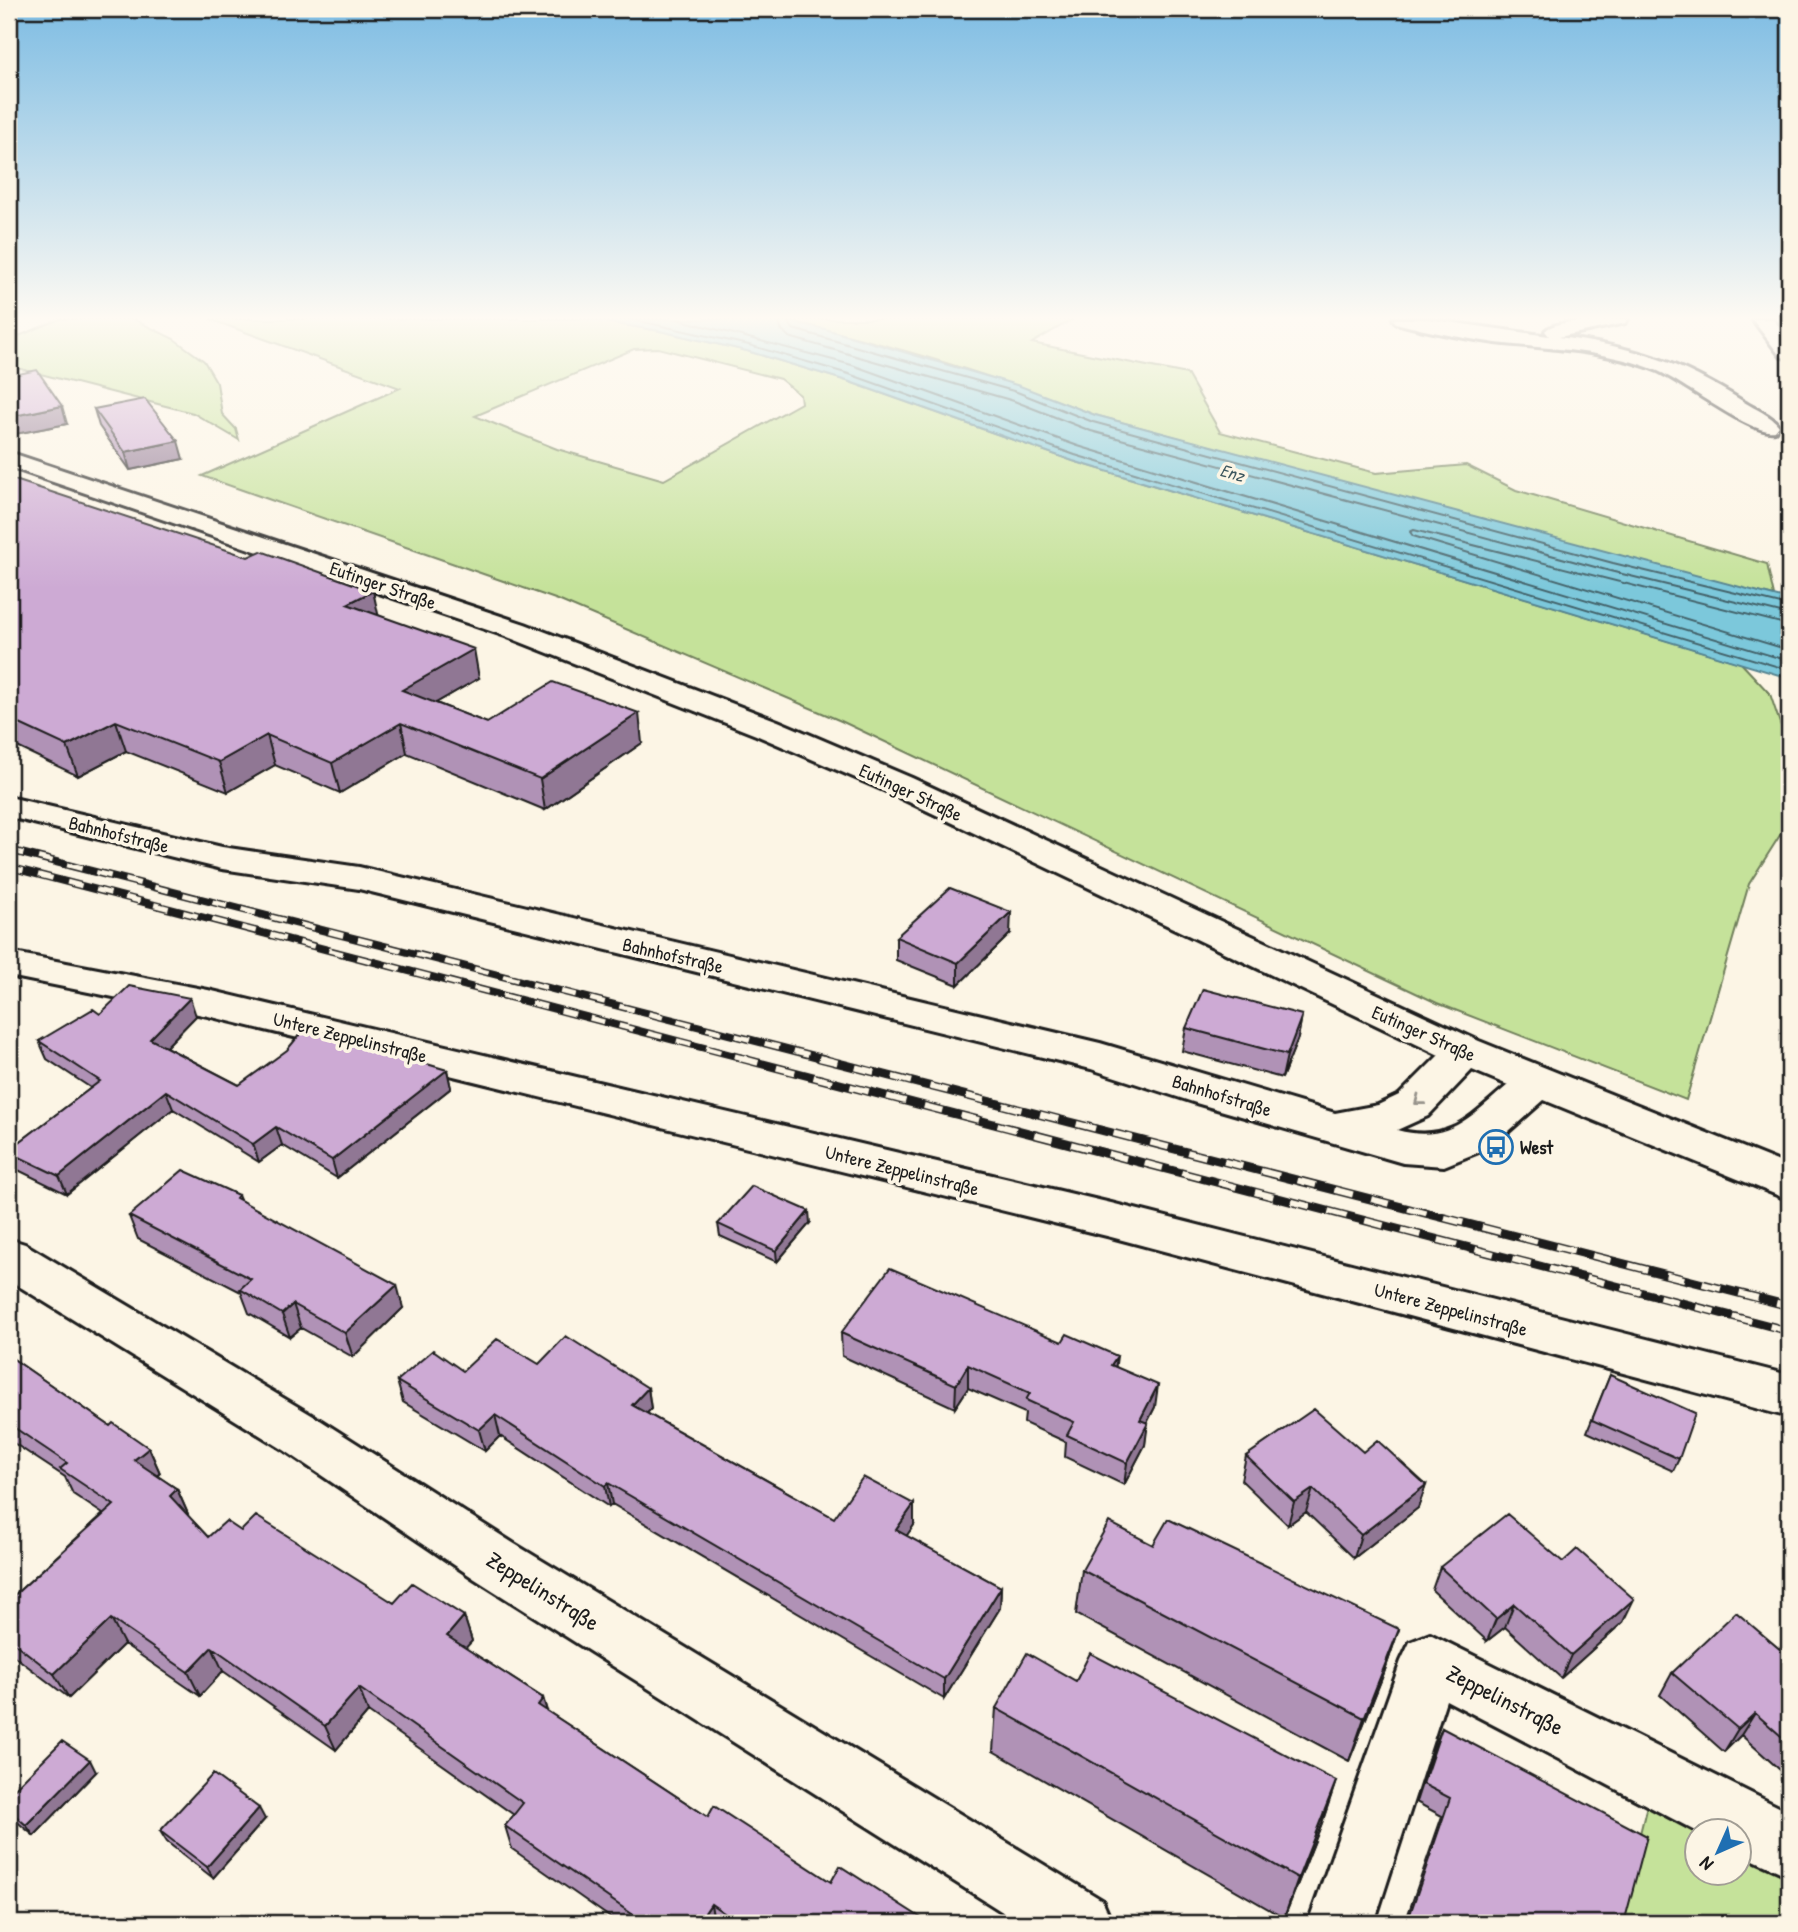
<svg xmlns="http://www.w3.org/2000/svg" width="1798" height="1932" viewBox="0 0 1798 1932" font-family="'Patrick Hand',sans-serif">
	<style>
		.green { fill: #c5e29a; stroke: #707f5b; stroke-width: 2; fill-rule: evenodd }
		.water { fill: #7cc8db; stroke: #56838f; stroke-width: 2 }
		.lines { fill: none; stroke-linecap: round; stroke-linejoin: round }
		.shore { stroke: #426168; stroke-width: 2 }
		.minor-casing { stroke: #1c1c1c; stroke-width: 6 }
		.highway-casing { stroke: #1c1c1c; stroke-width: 6 }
		.minor { fill: #fcf5e5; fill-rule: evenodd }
		.highway { fill: #fcf5e5; fill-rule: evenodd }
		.rail-far1-casing { stroke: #1c1c1c; stroke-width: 8 }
		.rail-casing { stroke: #1c1c1c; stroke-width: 9 }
		.rail-far1 { stroke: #fcf5e5; stroke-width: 5; stroke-dasharray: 15; stroke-linecap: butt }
		.rail { stroke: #fcf5e5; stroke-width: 6; stroke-dasharray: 19; stroke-linecap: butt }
		.wall { fill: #b092b6; stroke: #1c1c1c; stroke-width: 2 }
		.shaded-wall { fill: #907794; stroke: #1c1c1c; stroke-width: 2 }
		.building { fill: #cdaad4; stroke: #1c1c1c; stroke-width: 2 }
		.oneway { stroke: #97938b }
		.labels { text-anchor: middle; stroke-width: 7; stroke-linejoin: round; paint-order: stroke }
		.far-water-label { font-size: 18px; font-style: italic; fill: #3e585f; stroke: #fcf5e5 }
		.street-label { font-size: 19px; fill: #1c1c1c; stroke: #fcf5e5 }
		.poi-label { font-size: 19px; font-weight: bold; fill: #1c1c1c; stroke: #fcf5e5; text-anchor: start }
		.near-street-label { font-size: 23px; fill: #1c1c1c; stroke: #fcf5e5 }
	</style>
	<rect width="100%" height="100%" fill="#fcf5e5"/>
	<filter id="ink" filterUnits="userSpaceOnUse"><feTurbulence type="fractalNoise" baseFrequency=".0143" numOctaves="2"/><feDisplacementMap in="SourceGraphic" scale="14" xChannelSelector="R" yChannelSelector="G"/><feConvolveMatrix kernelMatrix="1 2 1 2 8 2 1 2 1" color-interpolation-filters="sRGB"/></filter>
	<g filter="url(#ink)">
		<path class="green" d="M60,319H133L174,339L204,361L217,383L222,414L236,429L239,440L193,413L9,366V340Z
			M209,319H587L660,331L747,351L847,381L1073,461L1741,663L1770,694L1789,750V821L1749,884L1686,1100L1437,1003L841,721L558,600L202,476L400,388ZM658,348L780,379L800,395L801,403L664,480L557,449L475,416L634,349Z
			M780,319H1073L1032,343L1187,374L1220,432L1376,473L1466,465L1516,490L1767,564L1774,596L1614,556L1095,415C993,375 887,343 780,319Z
			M1648,1801L1696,1830V1872H1738L1739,1847L1789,1873V1923H1618Z"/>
		<path class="water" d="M587,319H780L825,329L1020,386L1095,415L1789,600V678L1073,461L847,381L747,351L660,331Z"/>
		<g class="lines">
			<path class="shore" d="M630,319L749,345L849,374L1075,455L1789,670
				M677,319L852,365L1078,446L1789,661
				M778,319L781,329L789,337L1014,401L1091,431L1610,571L1789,615
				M787,319L793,329L1017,392L1093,422L1613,563L1789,606
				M1789,625L1414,530L1410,532L1413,536L1789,650"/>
			<g class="minor-casing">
				<path id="minor" d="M9,452L525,624L778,721L912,778L1479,1041L1789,1166V1200L1544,1100L1491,1147L1444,1166L1403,1163L1196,1103L1091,1069L359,889L222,869L9,817V797L222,847L359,867L1100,1043L1335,1113L1378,1105L1399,1095L1439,1055L888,792L756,735L505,636L9,467ZM1472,1070L1508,1085C1471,1116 1449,1144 1397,1130L1428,1116Z
					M9,952L208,990L1111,1203L1789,1375V1417L1111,1237L208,1016L9,976Z
					M9,1239L25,1244L320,1420L513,1543L1102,1900L1112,1923H1020L475,1579L284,1450L9,1280Z
					M1430,1634L1789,1812V1876L1738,1853V1830L1696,1831L1446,1700L1374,1923H1308L1401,1661L1410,1642Z"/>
			</g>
			<g class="highway-casing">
				<path id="highway" d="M1393,319H1427L1549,336L1545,331C1554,319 1611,319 1628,319L1625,323L1559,337C1634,347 1679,361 1744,402C1755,409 1771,415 1779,426L1775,431C1753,436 1685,383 1658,371C1608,350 1549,349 1496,343C1462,338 1429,332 1396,323Z
					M1752,319H1773L1789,339V358L1781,357Z"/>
			</g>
			<use href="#minor" class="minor"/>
			<use href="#highway" class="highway"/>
			<g class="rail-far1-casing">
				<path id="rail-far1" d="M9,850L826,1059
					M9,867L747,1059"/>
			</g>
			<g class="rail-casing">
				<path id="rail" d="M740,1058L1789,1331
					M819,1058L1789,1306"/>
			</g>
			<use href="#rail-far1" class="rail-far1"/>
			<use href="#rail" class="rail"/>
		</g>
		<path class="wall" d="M9,376L67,424L15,434L9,424Z
			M94,409L183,459L130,470L99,426Z
			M9,478L378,615L479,678L436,703L487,723L642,743L545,810L407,753L340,793L275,765L228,792L126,751L78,776L9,743Z
			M1010,934L958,985L896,960V937Z
			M100,1014L196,1016L166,1047L239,1085L447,1070L451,1088L337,1178L282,1145L259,1162L173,1109L67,1194L16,1169L9,1153V1150L91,1088L47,1059L39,1041Z
			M1302,1015L1298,1038L1282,1078L1182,1051L1186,1028Z
			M238,1195L240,1200L403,1308L353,1357L301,1328L290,1337L249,1313L241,1292L138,1239L129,1216Z
			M810,1223L777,1262L720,1236L718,1224Z
			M841,1333L1116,1367L1155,1407L1147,1423L1145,1445L1124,1485L1065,1457L1066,1442L1024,1423L1025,1413L968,1388L955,1408L842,1356Z
			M9,1356L110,1426L149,1448L160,1473L157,1476L177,1489L188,1514L187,1515L208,1537L241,1531L394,1603L464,1616L472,1641L465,1648L543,1698L547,1711L708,1817L831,1882L929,1923H618L512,1849L505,1826L514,1815L368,1712L336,1750L223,1671L200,1696L124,1644L69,1698L9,1652V1600L103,1514L73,1494L65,1477L12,1442L9,1445Z
			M539,1364L648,1388L651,1409L647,1413L834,1518L914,1525L906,1536L1001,1587L1000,1608L944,1699L612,1504L609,1507L500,1436L485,1451L403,1402L397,1381L463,1371Z
			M1610,1375L1679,1459L1673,1471L1587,1432Z
			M1363,1452L1426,1485L1418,1508L1354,1558L1306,1512L1288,1525L1241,1480L1246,1456Z
			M1153,1545L1399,1629L1384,1673L1349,1761L1076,1614L1082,1570Z
			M1440,1567L1623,1622L1561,1678L1505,1627L1487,1641L1432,1590Z
			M1789,1657V1778L1741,1735L1724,1752L1660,1695L1672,1673Z
			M996,1708L1336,1781L1322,1823L1284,1918L993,1751Z
			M1442,1728L1624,1923H1405L1442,1816L1416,1802L1434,1747Z
			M96,1772L34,1836L9,1815V1794Z
			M265,1819L213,1878L167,1842L160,1831Z"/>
		<path class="shaded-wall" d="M62,406L67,424L15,434L9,417Z
			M178,441L183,459L130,470L125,452Z
			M373,591L379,618L347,604Z
			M474,649L479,678L408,719L402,690Z
			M639,713L642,743L545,810L540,779Z
			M116,721L126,751L78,776L67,746Z
			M401,723L407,753L340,793L332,763Z
			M267,735L275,765L228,792L219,762Z
			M1011,912L1010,934L958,985V963Z
			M190,998L196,1016L156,1057L150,1039Z
			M1302,1015L1298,1038L1282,1078L1287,1055Z
			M447,1070L451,1088L337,1178L332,1160Z
			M166,1091L173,1109L67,1194L59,1176Z
			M276,1127L282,1145L259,1162L253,1144Z
			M809,1211L810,1223L777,1262L776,1251Z
			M397,1285L403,1308L353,1357L345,1333Z
			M293,1304L301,1328L290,1337L282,1314Z
			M1117,1356L1114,1378L1111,1365Z
			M968,1365V1388L955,1408L956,1385Z
			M1158,1385L1155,1407L1137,1442L1140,1420Z
			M648,1388L651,1409L635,1426L632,1405Z
			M495,1415L500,1436L485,1451L479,1430Z
			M1148,1423L1145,1445L1124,1485L1127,1463Z
			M149,1448L160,1473L146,1485L134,1460Z
			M608,1483L612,1504L609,1507L605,1486Z
			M1426,1485L1418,1508L1354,1558L1361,1535Z
			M177,1489L188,1514L181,1521L170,1496Z
			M1313,1489L1306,1512L1288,1525L1294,1502Z
			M914,1504V1525L896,1551V1530Z
			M1001,1587L1000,1608L944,1699V1679Z
			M1634,1599L1623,1622L1561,1678L1571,1655Z
			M1514,1604L1505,1627L1487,1641L1496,1619Z
			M464,1616L472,1641L454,1661L447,1636Z
			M111,1619L124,1644L69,1698L54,1674Z
			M1399,1629L1384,1673L1349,1761L1364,1718Z
			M212,1647L223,1671L200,1696L188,1672Z
			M359,1688L368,1712L336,1750L325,1726Z
			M543,1698L550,1722L538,1705Z
			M1755,1713L1741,1735L1724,1752L1738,1729Z
			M90,1760L96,1772L34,1836L26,1825Z
			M1336,1781L1322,1823L1284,1918L1298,1878Z
			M259,1808L265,1819L213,1878L207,1867Z
			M711,1904L714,1923H698Z"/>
		<path class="building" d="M37,370L62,406L9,417V376Z
			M145,399L178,441L125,452L94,409Z
			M9,478L248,557L261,551L373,591L347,604L474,649L402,690L487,723L553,682L639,713L540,779L401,723L332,763L267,735L219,762L116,721L67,746L9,719Z
			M950,888L1011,912L958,963L896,937Z
			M129,986L190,998L150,1039L239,1085L287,1050L305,1028L447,1070L332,1160L276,1127L253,1144L166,1091L59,1176L9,1152V1150L100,1081L39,1041L93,1009L100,1014Z
			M1203,989L1302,1015L1287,1055L1186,1028Z
			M183,1170L238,1195L236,1198L397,1285L345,1333L293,1304L282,1314L240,1289L251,1279L129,1216Z
			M752,1186L809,1211L776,1251L718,1224Z
			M890,1268L1062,1342L1067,1334L1117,1356L1111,1365L1158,1385L1140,1420L1148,1423L1127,1463L1067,1435L1074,1422L1026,1400L1030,1393L968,1365L956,1385L841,1333Z
			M566,1336L648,1388L632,1405L834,1518L863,1477L914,1504L896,1530L1001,1587L944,1679L608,1483L605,1486L495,1415L479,1430L397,1381L433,1350L463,1371L497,1339L539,1364Z
			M9,1356L110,1426L113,1423L149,1448L134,1460L177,1489L170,1496L208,1537L226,1521L241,1531L256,1516L394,1603L412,1583L464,1616L447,1636L543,1698L538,1705L708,1817L714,1806L831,1882L840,1866L929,1923H746L736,1917L734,1920L711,1904L698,1923H645L505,1826L523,1803L359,1688L325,1726L212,1647L188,1672L111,1619L54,1674L9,1639V1600L114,1505L60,1469L67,1463L9,1424Z
			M1610,1375L1695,1413L1679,1459L1592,1420Z
			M1314,1409L1363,1452L1377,1440L1426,1485L1361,1535L1313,1489L1294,1502L1246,1456Z
			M1507,1514L1563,1562L1577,1549L1634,1599L1571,1655L1514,1604L1496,1619L1440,1567Z
			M1168,1519L1399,1629L1364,1718L1082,1570L1109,1522L1153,1545Z
			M1736,1612L1789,1657V1743L1755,1713L1738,1729L1672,1673Z
			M1027,1653L1076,1681L1090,1653L1336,1781L1298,1878L996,1708Z
			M1442,1728L1647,1836L1624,1923H1407L1450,1798L1423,1784Z
			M62,1741L90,1760L26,1825L9,1810V1794Z
			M213,1774L259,1808L207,1867L160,1831Z"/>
		<defs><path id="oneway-chevron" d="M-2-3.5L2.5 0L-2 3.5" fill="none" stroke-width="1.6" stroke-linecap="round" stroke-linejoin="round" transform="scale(1.75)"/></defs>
		<use class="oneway" href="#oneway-chevron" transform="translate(1419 1101) rotate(142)"/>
	</g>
	<linearGradient id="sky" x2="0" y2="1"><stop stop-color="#7dbce3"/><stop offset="0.54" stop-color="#fefaf3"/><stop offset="1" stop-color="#fefaf3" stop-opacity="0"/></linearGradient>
	<rect width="1798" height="589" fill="url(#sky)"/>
	<defs>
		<g id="bus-ring" transform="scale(1.75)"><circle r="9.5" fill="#fcf5e5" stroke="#1f6fb2" stroke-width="1.5"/><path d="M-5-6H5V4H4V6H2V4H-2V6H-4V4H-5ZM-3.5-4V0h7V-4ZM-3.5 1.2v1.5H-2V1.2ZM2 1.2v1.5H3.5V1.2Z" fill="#1f6fb2"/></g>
	</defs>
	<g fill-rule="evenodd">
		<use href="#bus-ring" x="1496" y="1147"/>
	</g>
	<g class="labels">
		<g class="far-water-label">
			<text transform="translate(1232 473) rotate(16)" y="6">Enz</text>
		</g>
		<g class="street-label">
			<text transform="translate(383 585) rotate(19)" y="7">Eutinger Straße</text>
			<text transform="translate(911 792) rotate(25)" y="7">Eutinger Straße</text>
			<text transform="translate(119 834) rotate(14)" y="7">Bahnhofstraße</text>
			<text transform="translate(673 955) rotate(13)" y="7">Bahnhofstraße</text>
			<text transform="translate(1424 1033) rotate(24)" y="7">Eutinger Straße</text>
			<text transform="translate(350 1037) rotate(14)" y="7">Untere Zeppelinstraße</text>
			<text transform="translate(1222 1095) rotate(17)" y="7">Bahnhofstraße</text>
			<text transform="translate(902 1170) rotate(14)" y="7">Untere Zeppelinstraße</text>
			<text transform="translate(1451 1309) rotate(15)" y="7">Untere Zeppelinstraße</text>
		</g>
		<g class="poi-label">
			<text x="1520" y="1154">West</text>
		</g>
		<g class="near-street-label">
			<text transform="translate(543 1591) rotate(32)" y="8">Zeppelinstraße</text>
			<text transform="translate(1505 1700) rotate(27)" y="8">Zeppelinstraße</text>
		</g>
	</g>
	<rect width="1798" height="1932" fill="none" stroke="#fcf5e5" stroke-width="35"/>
	<rect x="18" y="18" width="1763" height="1897" fill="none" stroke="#1c1c1c" stroke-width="2.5" filter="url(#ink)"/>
	<g transform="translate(1718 1852) rotate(225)"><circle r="33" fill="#fcf5e5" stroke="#a29e95" stroke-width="2"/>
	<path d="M0-5L12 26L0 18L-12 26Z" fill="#1f6fb2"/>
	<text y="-10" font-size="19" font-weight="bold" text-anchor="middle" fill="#1c1c1c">N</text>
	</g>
</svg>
